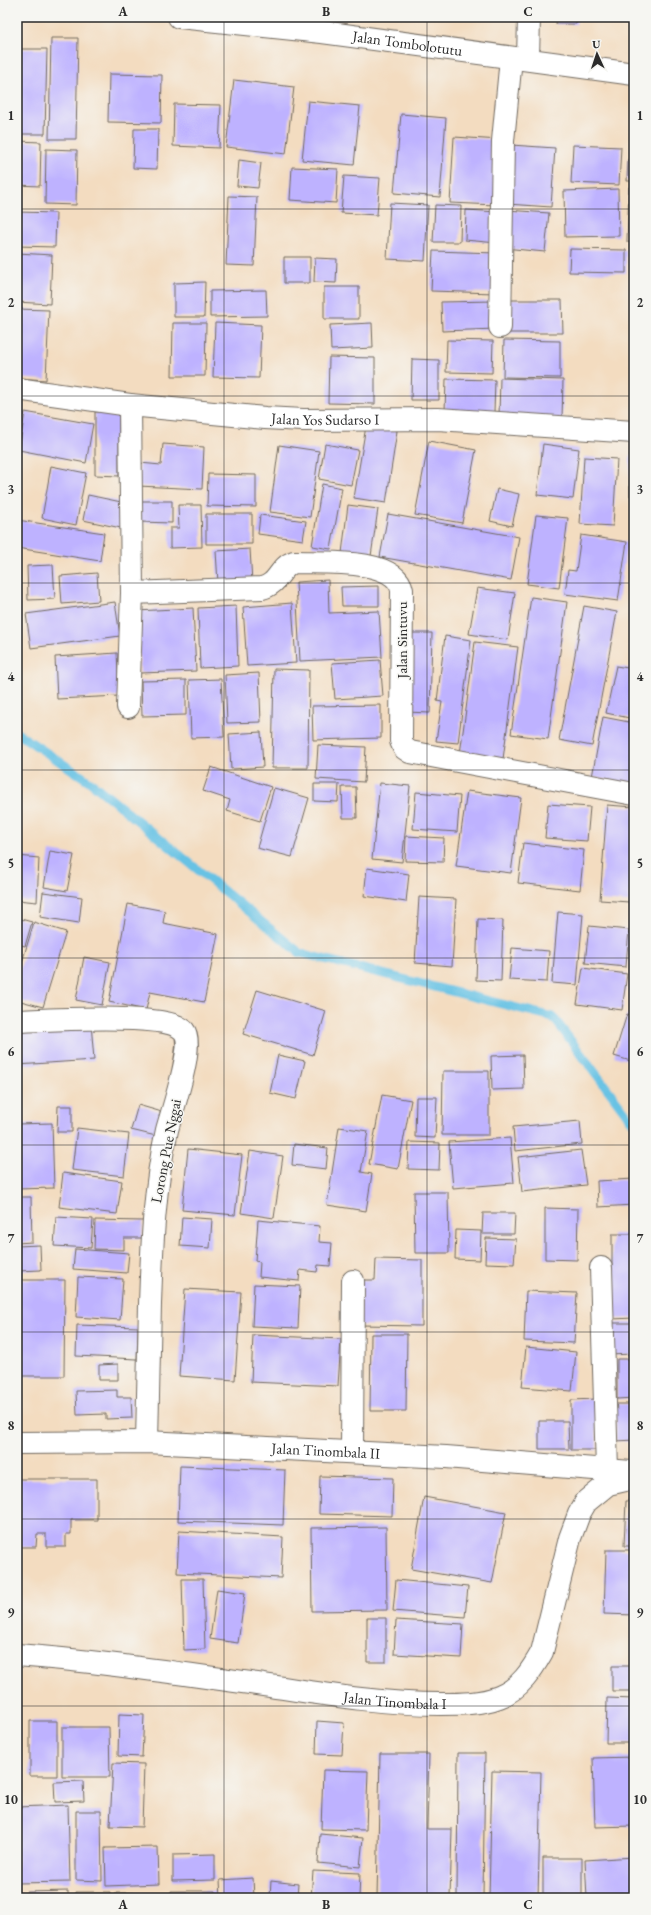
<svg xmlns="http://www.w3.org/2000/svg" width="651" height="1915" viewBox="0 0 651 1915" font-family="'EB Garamond',serif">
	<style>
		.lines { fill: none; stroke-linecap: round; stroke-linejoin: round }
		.stream { stroke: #67c2e4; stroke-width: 9 }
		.building { fill: #beb2ff }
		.minor-casing { stroke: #71695f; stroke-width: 24 }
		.minor { stroke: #fff; stroke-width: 22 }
		.grid { fill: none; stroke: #2b2b2b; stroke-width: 1; stroke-opacity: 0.55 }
		.labels { text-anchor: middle; stroke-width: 3; stroke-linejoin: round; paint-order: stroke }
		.street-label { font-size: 15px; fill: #2b2b2b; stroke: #f6f6f2 }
		.neatline { fill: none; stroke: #2b2b2b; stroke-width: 1.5 }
		.grid-label { font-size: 13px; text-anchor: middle; font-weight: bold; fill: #2b2b2b }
	</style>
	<rect width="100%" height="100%" fill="#f6f6f2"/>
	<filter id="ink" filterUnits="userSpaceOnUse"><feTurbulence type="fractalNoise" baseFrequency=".025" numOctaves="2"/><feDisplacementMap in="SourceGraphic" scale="8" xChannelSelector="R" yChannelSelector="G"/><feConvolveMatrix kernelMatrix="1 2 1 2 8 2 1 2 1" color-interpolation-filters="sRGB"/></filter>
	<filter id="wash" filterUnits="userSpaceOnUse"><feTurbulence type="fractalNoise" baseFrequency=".012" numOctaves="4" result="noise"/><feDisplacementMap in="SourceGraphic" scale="16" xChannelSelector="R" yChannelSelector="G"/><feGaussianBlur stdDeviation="0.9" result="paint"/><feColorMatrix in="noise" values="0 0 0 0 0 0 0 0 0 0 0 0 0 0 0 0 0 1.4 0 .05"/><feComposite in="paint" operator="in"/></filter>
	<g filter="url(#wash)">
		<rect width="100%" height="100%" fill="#f3dcc0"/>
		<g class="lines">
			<path class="stream" d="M17,733L89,781L300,953L553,1017L634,1124"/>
		</g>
		<g id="blocks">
			<path class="building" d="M557,17H577L576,24H556Z
				M51,38H78L76,139H49Z
				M17,49H47L45,134H17Z
				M109,74L162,75L161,123L108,122Z
				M234,80L294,87L286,154L226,147Z
				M308,101L360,106L354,165L302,160Z
				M174,104L221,105L219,148L173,146Z
				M401,114L446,118L440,197L394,193Z
				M633,121H634V151H631Z
				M134,129H158L157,169L133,168Z
				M454,137L500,140L496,205L450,203Z
				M17,141L41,142L40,186L17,185Z
				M511,145L555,148L551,207L507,204Z
				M573,145L621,147L619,185L571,183Z
				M46,149L77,150L76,205L45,204Z
				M628,159H634V181H627Z
				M239,160L261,163L258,188L237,186Z
				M292,167L338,169L336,203L290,200Z
				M344,176L380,178L377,215L341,213Z
				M629,187H634V243L627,242Z
				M618,189L619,236L565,237L564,191Z
				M229,196L257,197L254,266L226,265Z
				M390,203L428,205L425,261L387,259Z
				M435,205L461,206L460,242H433Z
				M466,210L499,212L497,243L465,240Z
				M507,210L549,213L545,252L504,248Z
				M17,212L56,213L55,247L17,246Z
				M570,249L626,250V273L569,272Z
				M433,251L496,253L495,293L431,291Z
				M17,253L52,255L50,304L17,302Z
				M284,257H310V283H284Z
				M315,258L337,259L336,283L314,282Z
				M205,282L204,317H174V283Z
				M324,287H359V319H324Z
				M266,290L267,316L210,317V291Z
				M501,300H562L563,333H502Z
				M495,301L496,329L442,331L441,302Z
				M17,309L49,310L46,380L17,378Z
				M173,323H206L205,376H172Z
				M215,323L261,325L259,378L213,377Z
				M372,323L373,348L331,350L330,325Z
				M447,340L493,341L492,373L446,372Z
				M504,340L560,341V378L503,377Z
				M329,357L375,358V404L328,403Z
				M412,359L439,360V400H411Z
				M500,378L563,380L562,419L499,416Z
				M446,379L495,380L494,412L445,411Z
				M25,412L93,424L86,463L19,450Z
				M95,412H119V476L95,475Z
				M366,426L397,431L386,503L354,498Z
				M429,441L476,450L462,523L415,515Z
				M163,444L204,447L202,489L138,486L140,463L161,465Z
				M325,444L358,450L351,485L319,479Z
				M543,444L579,449L573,499L537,495Z
				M279,445L319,451L310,517L270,512Z
				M630,455H634V496H630Z
				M584,457L617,459L613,526L580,524Z
				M51,466L86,473L76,525L42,518Z
				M208,474L256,475V507L207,506Z
				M322,484L342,488L331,549L312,546Z
				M497,489L519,494L512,526L490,521Z
				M88,495L126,503L121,528L83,520Z
				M139,501H172V523L139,522Z
				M178,505H201L202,547L170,548V528H179Z
				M348,505L378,509L371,556L342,553Z
				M206,514H252V544H206Z
				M388,514L519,537L511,580L380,557Z
				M260,515L306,521L303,540L258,534Z
				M536,515L568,518L559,588L527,584Z
				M17,520L104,533L100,561L17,548Z
				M581,535L627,542L618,601L565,594L568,570L576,571Z
				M250,549L252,582L218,583L216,551Z
				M53,565L55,599L28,600L27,566Z
				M97,573L99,601L62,604L60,576Z
				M328,580L329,613L379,611L382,657L300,661L296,582Z
				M379,586V606H342L341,587Z
				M477,588L515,593L508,640L469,634Z
				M531,597L567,602L548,739L511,734Z
				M115,602L120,636L31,648L26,614Z
				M292,603L296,663L247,666L243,607Z
				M236,606L238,666L200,668L198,608Z
				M584,606L617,612L592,746L559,740Z
				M193,608L196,671L140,673L137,611Z
				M408,633H432L430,713L406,712Z
				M445,636L471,640L458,743L436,741L442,702L437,701Z
				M475,642L518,647L503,759L460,754Z
				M633,648H634V663H631Z
				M117,653L119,696L57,699L55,657Z
				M380,660L383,696L335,699L332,663Z
				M616,666L634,669V719L606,713Z
				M274,669L309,670L308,768H272Z
				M259,673L261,722L227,723L225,675Z
				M221,679L224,737L191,738L189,680Z
				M186,680V715L142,716L141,681Z
				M381,705V738L313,740L312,706Z
				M603,717L634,723V785L592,777Z
				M261,732L263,767L231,769L229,734Z
				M318,745L366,747L364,782L316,779Z
				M211,767L271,787L260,821L227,811L230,800L203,791Z
				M380,783L410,786L402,862L372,859Z
				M314,784H339L338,802L314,801Z
				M342,787H356L357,818H343Z
				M274,788L309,798L292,857L257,848Z
				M467,791L521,798L511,873L456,866Z
				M416,792L460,796L457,832L413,829Z
				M548,804L590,807L587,841L545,838Z
				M607,805L634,807V835L629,902L600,900Z
				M406,836L444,838L443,862L405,861Z
				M523,843L584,850L580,890L518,883Z
				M50,851L74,855L67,891L44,887Z
				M17,856L39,858L37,902L17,900Z
				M367,868L409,874L406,902L364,896Z
				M43,892L82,897L79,923L40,917Z
				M419,897L456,899L452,966L415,963Z
				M128,904L165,911L163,923L218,934L204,1002L150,992L146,1010L109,1002Z
				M558,912L583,914L577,985L552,983Z
				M17,918L32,922L25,946L17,944Z
				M478,919L503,920L501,981L476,980Z
				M34,922L66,932L43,1007L17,1000V979Z
				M589,926L629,930L626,967L585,963Z
				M512,948L549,951L547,982L509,980Z
				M84,957L110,962L102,1005L76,1000Z
				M583,968L627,974L622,1010L577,1004Z
				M257,990L326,1011L313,1055L243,1034Z
				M627,1014L634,1016V1062L614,1056Z
				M91,1023L94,1060L17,1065V1028Z
				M278,1055L305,1061L296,1099L270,1093Z
				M523,1055L524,1089L492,1090L491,1056Z
				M443,1071H489V1135H442Z
				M382,1095L411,1100L398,1169L369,1164Z
				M416,1097H437L435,1138L415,1137Z
				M138,1105L162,1112L156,1136L131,1130Z
				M58,1106H72V1132H57Z
				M580,1121L582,1144L515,1151L513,1127Z
				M52,1123L54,1188L17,1189V1124Z
				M339,1127L368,1131L361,1172L372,1174L366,1211L327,1205Z
				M77,1128L129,1134L124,1176L72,1170Z
				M510,1138L514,1183L453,1188L449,1142Z
				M409,1142L440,1143L439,1170L408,1169Z
				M294,1144L328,1148L326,1169L292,1165Z
				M188,1149L242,1155L235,1215L182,1210Z
				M581,1150L586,1185L522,1192L518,1157Z
				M250,1151L283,1156L274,1218L241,1213Z
				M63,1173L122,1181L117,1214L59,1207Z
				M634,1179V1205L598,1207L597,1181Z
				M414,1192H448L449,1253H415Z
				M17,1197H31L32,1242L17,1243Z
				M545,1208L578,1209L577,1260L545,1259Z
				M483,1213H515L514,1234H482Z
				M56,1217L93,1219L91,1248L54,1246Z
				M182,1217L212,1219L210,1248L180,1246Z
				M95,1220L143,1221L142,1238H124V1250L94,1249Z
				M258,1220L320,1226L319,1242L332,1243L330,1266L318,1265L317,1272L300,1270L299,1281L259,1277L260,1262L255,1261Z
				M456,1230L481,1231L480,1260L455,1259Z
				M612,1234H634V1318L612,1319Z
				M486,1238L516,1239L514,1264L485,1263Z
				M40,1245L41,1270L17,1271V1246Z
				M75,1249L129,1253L127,1273L73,1269Z
				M376,1259L422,1260V1326L360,1325L361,1280H375Z
				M78,1277L123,1279L120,1320L76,1317Z
				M17,1280H65L64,1376H17Z
				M254,1284L300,1286L298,1328L252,1326Z
				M185,1289L241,1292L235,1380L179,1376Z
				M526,1291L577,1293L574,1343L524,1341Z
				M608,1323H634V1354L608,1355Z
				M77,1325L138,1327L137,1359L76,1356Z
				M371,1334H407L406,1411H370Z
				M253,1335L341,1339L338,1386L251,1382Z
				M526,1347L576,1352L572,1391L522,1387Z
				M617,1359H634V1398L617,1399Z
				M118,1364V1380H99V1365Z
				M117,1390V1397H131L132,1418L106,1419V1414L77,1415L76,1391Z
				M596,1399L597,1450H571V1400Z
				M616,1404H634V1440L616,1441Z
				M539,1421H568L569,1449H539Z
				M180,1466L285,1470L283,1525L178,1521Z
				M320,1476L393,1478L392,1516L319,1514Z
				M17,1479H97V1520H71V1534H66V1547H46V1534H37L36,1547H17Z
				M424,1497L506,1512L492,1583L411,1569Z
				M626,1501H634V1546H624Z
				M386,1527L387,1610L312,1611L311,1528Z
				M179,1531L283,1537L281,1578L177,1573Z
				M606,1550H634V1615L604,1614Z
				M182,1579H203L205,1649L184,1650Z
				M396,1580L468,1587L465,1617L393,1611Z
				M217,1589L245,1593L238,1643L210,1639Z
				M367,1618H386V1662H367Z
				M396,1620L463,1624L461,1658L394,1654Z
				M612,1666H634V1691H612Z
				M607,1698L634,1699V1743H606Z
				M119,1714L144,1715L142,1757L118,1756Z
				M30,1721H57V1776H30Z
				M317,1721L344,1723L342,1755L316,1754Z
				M62,1727H109L110,1777H62Z
				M17,1729H19L20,1765H17Z
				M458,1753H485L483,1898H457Z
				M380,1754H429L427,1829H452L450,1898H377Z
				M634,1757V1826L595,1827L593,1758Z
				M113,1763L144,1764L142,1827L110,1826Z
				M323,1770L368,1771L366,1830L321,1829Z
				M492,1771L541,1772L538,1898H489Z
				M83,1781L84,1801L55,1802L54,1782Z
				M68,1805L70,1882L17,1883V1807Z
				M76,1811H101L102,1881L76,1880Z
				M320,1834L363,1838L360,1867L318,1863Z
				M158,1847L159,1884L106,1886L105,1848Z
				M215,1854V1880L173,1881V1855Z
				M634,1857V1898H587L585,1860Z
				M543,1858H582V1898H543Z
				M313,1871L360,1873L359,1898H311Z
				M253,1878L254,1898H221L220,1880Z
				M271,1881L298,1884L297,1898H270Z
				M68,1891V1898H26V1892Z
				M171,1891H215V1898H171Z
				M76,1892H110V1898H76Z
				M17,1893H21V1898H17Z
				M116,1893H159V1898H116Z"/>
		</g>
	</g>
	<g filter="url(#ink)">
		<use href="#blocks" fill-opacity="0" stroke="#71695f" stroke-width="1"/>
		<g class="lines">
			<g class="minor-casing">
				<g id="minor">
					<path id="s1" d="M179,17L322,32L634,74"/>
					<path d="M528,59L529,17"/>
					<path d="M500,327L503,141L511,58"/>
					<path id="s2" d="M17,389L130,405L265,418L303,420L438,419L634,432"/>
					<path d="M132,593L262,588C279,584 279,567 294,562C319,563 396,557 402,590L401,741L404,748L410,752L634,794"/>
					<path d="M128,707L132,593L130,405"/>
					<path d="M17,1021C45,1020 168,1012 184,1031C195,1044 172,1111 167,1130C154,1187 152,1245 150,1304C149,1350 148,1396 147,1442"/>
					<path d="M601,1268L607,1470"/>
					<path id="s3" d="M17,1443L147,1442L446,1457L631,1472"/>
					<path d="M352,1452L353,1281"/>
					<path id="s4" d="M17,1655C97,1661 177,1673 257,1684C317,1693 378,1704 440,1704C459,1704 481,1704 499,1697C520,1689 532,1670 542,1652L570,1538L579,1514L586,1502L608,1484L634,1478"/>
				</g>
			</g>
			<use href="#minor" class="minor"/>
		</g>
	</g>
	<path class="grid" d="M224,17V1898M427,17V1898M17,209H634M17,396H634M17,583H634M17,770H634M17,958H634M17,1145H634M17,1332H634M17,1519H634M17,1706H634"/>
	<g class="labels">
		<g class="street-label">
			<text dy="5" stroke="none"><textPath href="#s1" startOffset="230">Jalan Tombolotutu</textPath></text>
			<text dy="5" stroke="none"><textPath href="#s2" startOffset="310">Jalan Yos Sudarso I</textPath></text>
			<text transform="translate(402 640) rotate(-90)" y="5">Jalan Sintuvu</text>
			<text transform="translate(166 1151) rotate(-79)" y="5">Lorong Pue Nggai</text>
			<text dy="5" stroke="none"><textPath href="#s3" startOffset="309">Jalan Tinombala II</textPath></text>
			<text dy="5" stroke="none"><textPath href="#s4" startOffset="381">Jalan Tinombala I</textPath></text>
		</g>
	</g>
	<rect width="651" height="1915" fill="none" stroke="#f6f6f2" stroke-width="44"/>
	<g transform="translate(597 54) rotate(357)" stroke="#f6f6f2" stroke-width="3" paint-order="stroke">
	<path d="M0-3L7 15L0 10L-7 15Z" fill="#2b2b2b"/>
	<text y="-6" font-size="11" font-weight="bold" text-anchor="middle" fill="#2b2b2b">U</text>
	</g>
	<rect x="22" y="22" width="607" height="1871" class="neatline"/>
	<g class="grid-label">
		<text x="123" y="16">A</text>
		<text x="326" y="16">B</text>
		<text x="528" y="16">C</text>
		<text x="11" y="120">1</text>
		<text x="640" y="120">1</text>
		<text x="11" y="307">2</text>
		<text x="640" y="307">2</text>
		<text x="11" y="494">3</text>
		<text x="640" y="494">3</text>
		<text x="11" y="681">4</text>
		<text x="640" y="681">4</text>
		<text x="11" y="868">5</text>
		<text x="640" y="868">5</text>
		<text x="11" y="1056">6</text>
		<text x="640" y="1056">6</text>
		<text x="11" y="1243">7</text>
		<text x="640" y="1243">7</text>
		<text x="11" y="1430">8</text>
		<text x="640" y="1430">8</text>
		<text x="11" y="1617">9</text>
		<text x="640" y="1617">9</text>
		<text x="11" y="1804">10</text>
		<text x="640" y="1804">10</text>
		<text x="123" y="1909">A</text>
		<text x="326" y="1909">B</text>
		<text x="528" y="1909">C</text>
	</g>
</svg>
